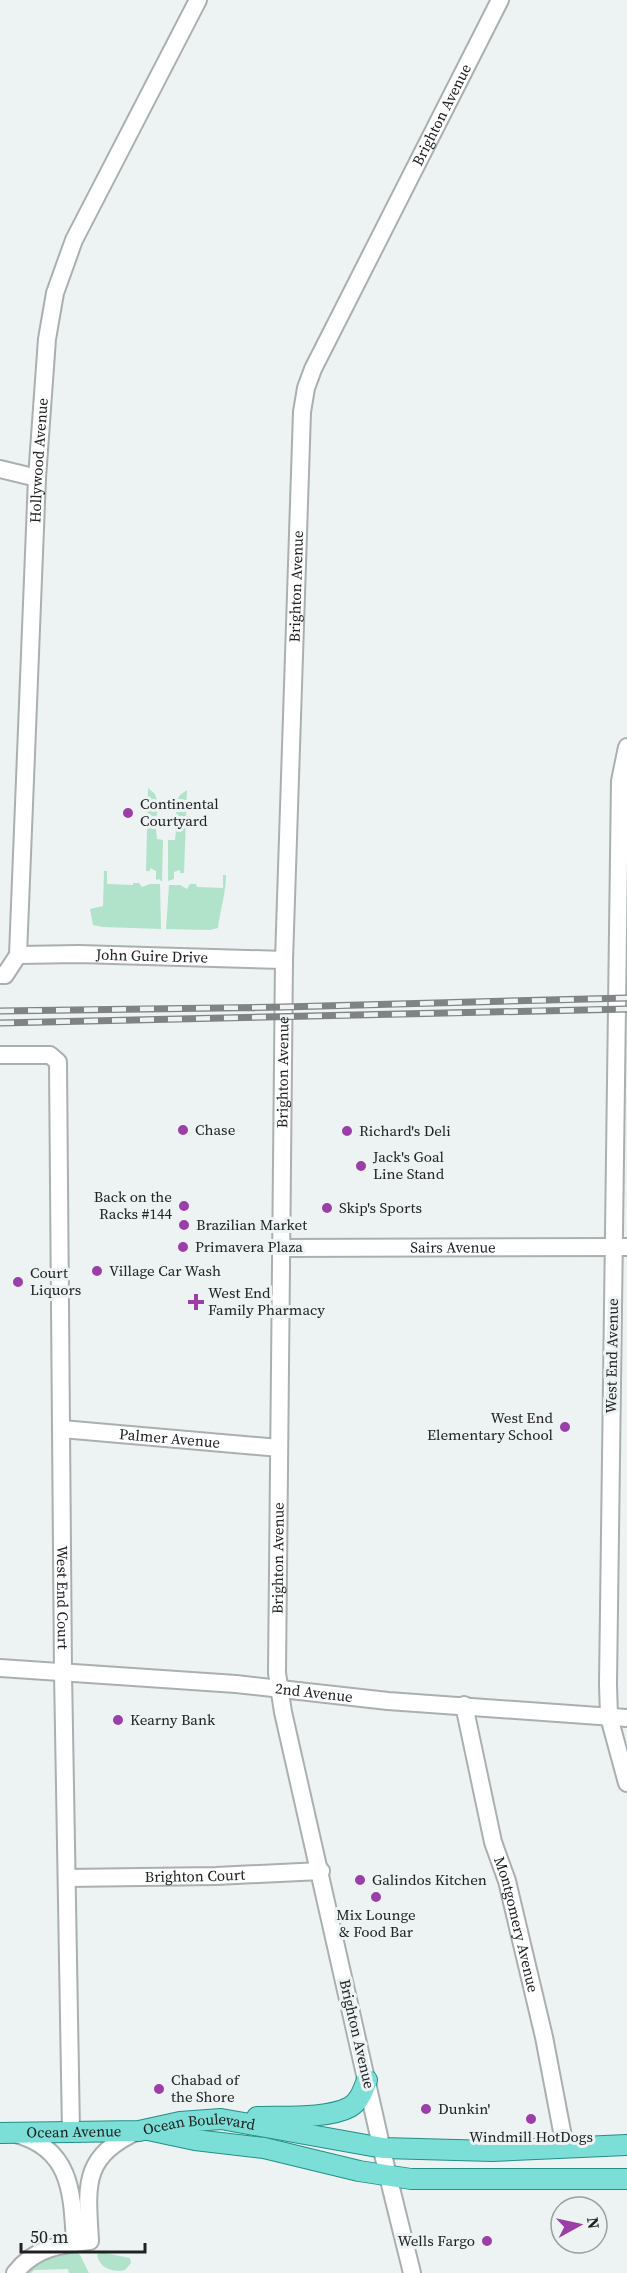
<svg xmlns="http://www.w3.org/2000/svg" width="627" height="2273" viewBox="0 0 627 2273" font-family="'Source Serif 4',serif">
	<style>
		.green { fill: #b0e3c9 }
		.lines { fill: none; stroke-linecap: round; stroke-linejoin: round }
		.minor-casing { stroke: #aaafb0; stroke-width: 20 }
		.major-casing { stroke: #238f86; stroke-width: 22 }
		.minor { stroke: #fff; stroke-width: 16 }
		.major { stroke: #7cdfd7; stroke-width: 20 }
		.rail-casing { stroke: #808384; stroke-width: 7 }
		.rail { stroke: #edf2f3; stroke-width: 4.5; stroke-dasharray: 14; stroke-linecap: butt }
		.poi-dot { fill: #9b3ea7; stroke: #edf2f3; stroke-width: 2 }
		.labels { text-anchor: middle; stroke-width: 6; stroke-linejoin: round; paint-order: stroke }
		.street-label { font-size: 15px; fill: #202122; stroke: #edf2f3 }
		.poi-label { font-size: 15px; fill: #202122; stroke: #edf2f3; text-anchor: start }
	</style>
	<rect width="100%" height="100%" fill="#edf2f3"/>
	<path class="green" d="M148,788L155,794L158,804H164V810H158L155,821L157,839L163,840L162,882L159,879L156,880V871L150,868V871H146Z
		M187,790L184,873H180V870L174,872V879L168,881V840H175L177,821L176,811L170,810L169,804H175L180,795Z
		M104,871H107V884L133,885V883H139L142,887L150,884H160L161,929L103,927L93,925L90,909L103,906Z
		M223,875H226C226,893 220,910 218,928L210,930L166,929L169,885H180L187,889L190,884H196L197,887L223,888Z
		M72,2250L80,2255L89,2273H69L68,2269L34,2270L31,2273H23L42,2259Z
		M100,2252L130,2258L131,2263L125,2270C112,2273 100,2268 97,2255Z"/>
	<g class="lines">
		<g class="minor-casing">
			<g id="minor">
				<path d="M0,469L37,478"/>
				<path d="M627,747L620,781L608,1684L609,1717L627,1783"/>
				<path id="s1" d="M18,955L37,478L47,339L55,293L74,240L198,0"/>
				<path id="s2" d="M18,955L79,954L284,960"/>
				<path d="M0,975H5L18,955"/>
				<path id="s3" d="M0,1055H50L58,1062L63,1672L71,2132"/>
				<path id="s4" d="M281,1248L627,1247"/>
				<path id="s5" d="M62,1429L279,1448"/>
				<path id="s6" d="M0,1668L236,1684L388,1701L627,1718"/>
				<path id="s7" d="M464,1705L493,1842L507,1881L544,2037L565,2147"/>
				<path id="s8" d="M67,1878L216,1876L321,1871"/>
				<path d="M16,2134C72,2149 72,2194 75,2242"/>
				<path d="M15,2273C34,2248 61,2244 90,2241C87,2187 81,2156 138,2131"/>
				<path id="s9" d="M412,2273L388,2176L283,1712L277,1673L284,960L302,412L306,388L313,369L500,0"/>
			</g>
		</g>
		<g class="major-casing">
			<g id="major">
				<path d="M257,2117C283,2116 328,2119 350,2107C360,2101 363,2090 367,2080"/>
				<path d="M148,2130L195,2140L264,2148L359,2171L411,2179H627"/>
				<path id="s10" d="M0,2133L139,2131L180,2122L221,2119L383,2148L492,2151L627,2145"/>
			</g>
		</g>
		<use href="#minor" class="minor"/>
		<use href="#major" class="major"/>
		<g class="rail-casing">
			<path id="rail" d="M0,1011L284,1007L627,998
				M0,1023L627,1009"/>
		</g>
		<use href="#rail" class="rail"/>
	</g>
	<g class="poi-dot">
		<circle cx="128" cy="813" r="6"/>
		<circle cx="183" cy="1130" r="6"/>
		<circle cx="347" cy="1131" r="6"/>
		<circle cx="361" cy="1166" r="6"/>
		<circle cx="184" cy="1206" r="6"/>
		<circle cx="327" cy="1208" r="6"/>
		<circle cx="184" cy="1225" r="6"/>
		<circle cx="183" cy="1247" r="6"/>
		<circle cx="97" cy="1271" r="6"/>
		<circle cx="18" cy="1282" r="6"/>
		<path d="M193 1293h6v6h6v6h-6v6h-6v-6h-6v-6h6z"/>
		<circle cx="565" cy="1427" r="6"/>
		<circle cx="118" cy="1720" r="6"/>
		<circle cx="360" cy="1880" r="6"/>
		<circle cx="376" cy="1897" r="6"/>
		<circle cx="159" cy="2089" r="6"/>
		<circle cx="426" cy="2109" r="6"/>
		<circle cx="531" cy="2119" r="6"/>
		<circle cx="487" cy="2241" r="6"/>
	</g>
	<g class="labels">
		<g class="street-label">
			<text dy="5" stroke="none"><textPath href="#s9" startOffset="2206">Brighton Avenue</textPath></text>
			<text dy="5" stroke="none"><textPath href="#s1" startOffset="495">Hollywood Avenue</textPath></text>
			<text dy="5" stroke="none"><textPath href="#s9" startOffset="1702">Brighton Avenue</textPath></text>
			<text dy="5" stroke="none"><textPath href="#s2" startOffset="134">John Guire Drive</textPath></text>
			<text dy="5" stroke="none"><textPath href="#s9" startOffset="1216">Brighton Avenue</textPath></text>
			<text dy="5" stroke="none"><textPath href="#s4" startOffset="172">Sairs Avenue</textPath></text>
			<text transform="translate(612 1356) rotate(-89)" y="5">West End Avenue</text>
			<text dy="5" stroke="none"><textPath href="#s5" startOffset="108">Palmer Avenue</textPath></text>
			<text dy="5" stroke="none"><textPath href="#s9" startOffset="730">Brighton Avenue</textPath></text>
			<text dy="5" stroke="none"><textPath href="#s3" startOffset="596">West End Court</textPath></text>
			<text dy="5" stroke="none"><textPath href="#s6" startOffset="315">2nd Avenue</textPath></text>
			<text dy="5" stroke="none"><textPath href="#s8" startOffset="128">Brighton Court</textPath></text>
			<text dy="5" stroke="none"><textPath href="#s7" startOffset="226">Montgomery Avenue</textPath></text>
			<text transform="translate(357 2034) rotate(77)" y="5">Brighton Avenue</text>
			<text dy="5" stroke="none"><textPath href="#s10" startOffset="200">Ocean Boulevard</textPath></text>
			<text dy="5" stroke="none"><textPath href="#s10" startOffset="74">Ocean Avenue</textPath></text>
		</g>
		<g class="poi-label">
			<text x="140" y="809">Continental<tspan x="140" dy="17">Courtyard</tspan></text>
			<text x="195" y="1135">Chase</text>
			<text x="359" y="1136">Richard's Deli</text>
			<text x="373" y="1162">Jack's Goal<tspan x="373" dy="17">Line Stand</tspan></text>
			<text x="172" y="1202" text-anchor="end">Back on the<tspan x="172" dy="17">Racks #144</tspan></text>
			<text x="339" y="1213">Skip's Sports</text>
			<text x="196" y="1230">Brazilian Market</text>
			<text x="195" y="1252">Primavera Plaza</text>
			<text x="109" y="1276">Village Car Wash</text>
			<text x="30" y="1278">Court<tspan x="30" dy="17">Liquors</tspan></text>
			<text x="208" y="1298">West End<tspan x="208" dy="17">Family Pharmacy</tspan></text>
			<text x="553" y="1423" text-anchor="end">West End<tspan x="553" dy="17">Elementary School</tspan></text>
			<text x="130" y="1725">Kearny Bank</text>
			<text x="372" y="1885">Galindos Kitchen</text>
			<text x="376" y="1920" text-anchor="middle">Mix Lounge<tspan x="376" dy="17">&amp; Food Bar</tspan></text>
			<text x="171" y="2085">Chabad of<tspan x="171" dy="17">the Shore</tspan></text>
			<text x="438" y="2114">Dunkin'</text>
			<text x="531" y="2142" text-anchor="middle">Windmill HotDogs</text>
			<text x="475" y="2246" text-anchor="end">Wells Fargo</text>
		</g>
	</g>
	<g transform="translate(579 2225) rotate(82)"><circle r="28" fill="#edf2f3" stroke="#9b9e9f" stroke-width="1.5"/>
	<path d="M0-4.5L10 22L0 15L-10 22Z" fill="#9b3ea7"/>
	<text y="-9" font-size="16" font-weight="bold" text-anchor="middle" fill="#202122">N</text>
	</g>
	<path d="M21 2243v9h124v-9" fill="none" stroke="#202122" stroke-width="3"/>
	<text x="30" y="2243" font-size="18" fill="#202122" stroke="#edf2f3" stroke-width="4.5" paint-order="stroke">50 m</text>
</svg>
